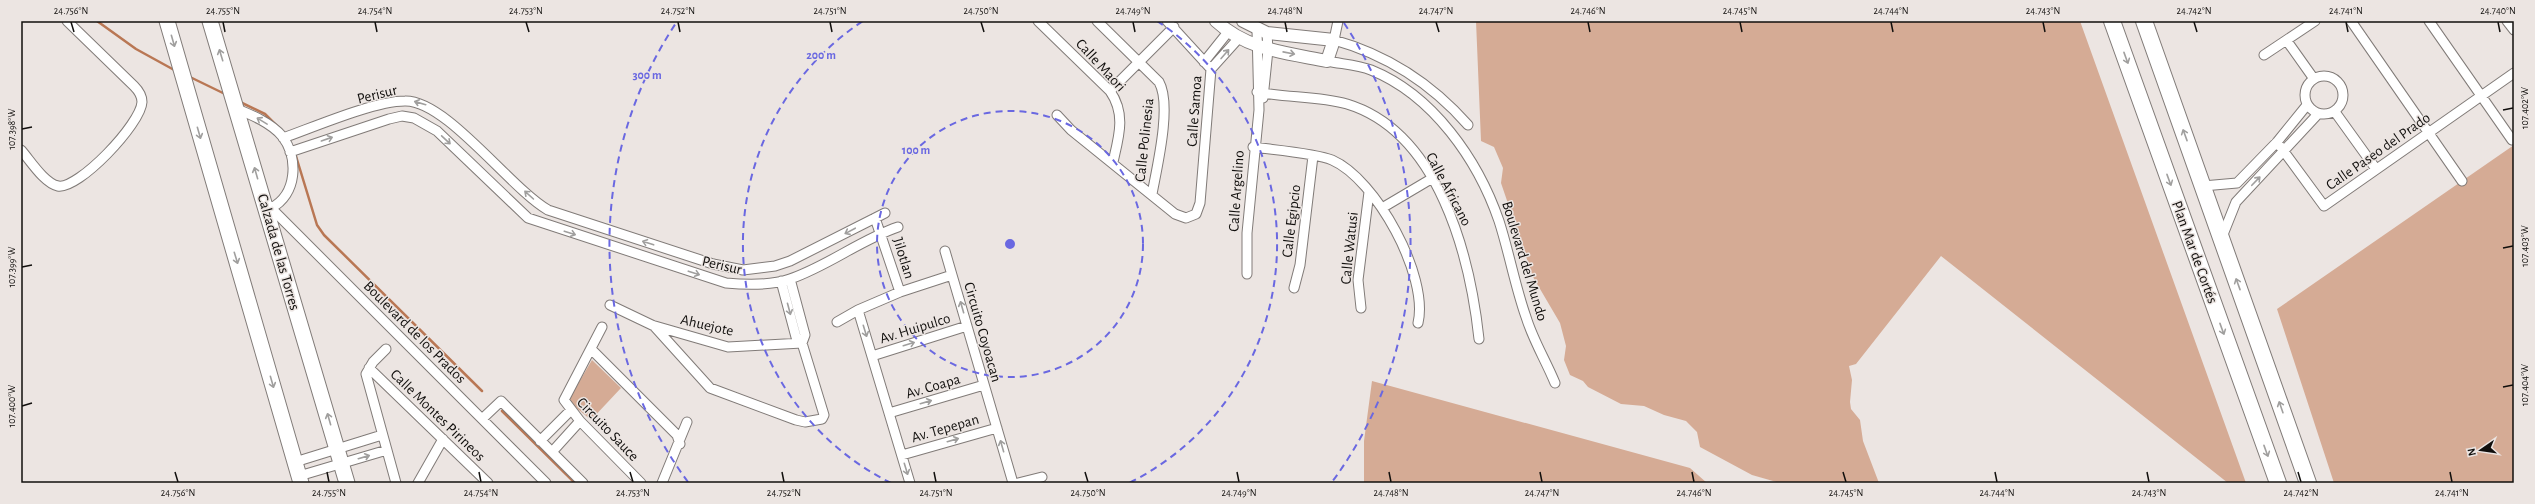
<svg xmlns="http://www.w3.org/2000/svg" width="2535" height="504" viewBox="0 0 2535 504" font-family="'Alegreya Sans',sans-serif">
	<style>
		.green { fill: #d5ab95 }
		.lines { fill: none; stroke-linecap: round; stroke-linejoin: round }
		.stream { stroke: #b97754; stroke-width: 2.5 }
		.minor-casing { stroke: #817b78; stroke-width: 11 }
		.tertiary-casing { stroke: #817b78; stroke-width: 14 }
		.primary-casing { stroke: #817b78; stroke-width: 17 }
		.trunk-casing { stroke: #817b78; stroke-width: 18 }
		.minor { stroke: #fff; stroke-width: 9 }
		.tertiary { stroke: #fff; stroke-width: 12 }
		.primary { stroke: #fff; stroke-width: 15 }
		.trunk { stroke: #fff; stroke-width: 16 }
		.oneway { stroke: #a09f9e }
		.ticks { fill: none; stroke: #110f0d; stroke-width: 1.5 }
		.ring { fill: none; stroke: #6a68e1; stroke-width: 2; stroke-dasharray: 7 5 }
		.labels { text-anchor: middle; stroke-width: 3; stroke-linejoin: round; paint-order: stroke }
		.street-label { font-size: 15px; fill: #110f0d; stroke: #ece5e2 }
		.centre { fill: #6a68e1; stroke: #ece5e2; stroke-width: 2 }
		.ring-label { font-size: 12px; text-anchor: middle; font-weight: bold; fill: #6a68e1; stroke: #ece5e2; stroke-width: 3; stroke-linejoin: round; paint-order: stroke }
		.neatline { fill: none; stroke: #110f0d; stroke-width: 1.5 }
		.ticks-label { font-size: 10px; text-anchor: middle; fill: #110f0d }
	</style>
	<rect width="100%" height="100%" fill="#ece5e2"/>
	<path class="green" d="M1476,21H2080L2246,483H2228L1941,256L1856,364L1849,366L1852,380L1850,402L1851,409L1860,420L1863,441L1879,483H1780L1752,475L1700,447L1697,432L1686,421L1664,415L1644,406L1621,404L1588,387L1583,381L1570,375L1564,360L1566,346L1560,323L1533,277L1501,183L1503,168L1494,147L1481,141Z
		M2514,145V483H2334L2277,309Z
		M592,360L621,388L591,420L568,401Z
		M1372,381L1690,468L1707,483H1364V441Z"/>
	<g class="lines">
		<path class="stream" d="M97,21L136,49L176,71
			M190,77L227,95
			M240,102L265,114L284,133
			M295,153L317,225L324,235L482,391
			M502,411L575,483"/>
		<g class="minor-casing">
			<path id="minor" d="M1038,21L1110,91C1126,114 1119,136 1113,162
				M1097,21L1159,82C1172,105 1157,167 1152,194
				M1338,21L1334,40C1388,55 1431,83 1468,125
				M2351,21L2462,181
				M2429,21L2512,140
				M2507,21L2514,30
				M2287,41L2314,79
				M2264,55L2315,21
				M1327,61C1341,64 1358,65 1371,70C1433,95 1478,160 1499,221C1509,252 1515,286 1526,317C1533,340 1546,361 1555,383
				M1204,62L1228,32
				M1211,69L1238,39
				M2305 95a19 19 0 1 1 38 0a19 19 0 1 1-38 0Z
				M1110,91L1174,27
				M1257,92C1287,98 1318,96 1347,104C1439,132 1470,256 1479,339
				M1263,98L1268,50L1267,33
				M237,109C252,115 271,123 282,136C299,158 297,195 271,208
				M2335,112L2376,169
				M1057,115L1071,130L1175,214L1186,218L1196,214L1200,203L1211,69L1167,21
				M283,138C314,127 374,101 405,101C446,100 509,187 548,210L713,264L743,270L775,266L790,261L885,213
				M2277,142L2324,206L2514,73
				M1253,147C1274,150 1315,153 1332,160C1376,179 1429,276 1418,323
				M21,150C30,160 44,183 58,186C78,190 141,124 142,102C142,96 138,90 134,86L67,21
				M290,152L389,119L402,116L414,118L437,131L528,218L726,283C747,285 770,286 790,279C828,266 860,240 898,227
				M2203,186L2237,183L2277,142L2307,105
				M266,203L546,483
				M1382,208L1431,179
				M875,218L900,292
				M2222,237L2236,202L2318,114
				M945,251L952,275
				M1247,274V233L1259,110L1257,30
				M790,279L805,335L802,343
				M1294,288L1300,265L1313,156
				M610,305L654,326L710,388L796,420L805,422L822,419L824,415L802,343L796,337L781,281
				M1361,308L1358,280L1369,192
				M837,322L858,310
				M655,326L728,347L802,343
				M602,327L564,400L580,421L641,483
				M386,349L373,362L366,374L396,483
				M591,349L677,435L680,444
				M872,356L967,326
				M369,368L488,483
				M889,413L984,385
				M482,419L501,401L583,483
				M540,441L571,410
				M552,452L580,421
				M902,455L997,428
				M295,462L382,435
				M299,476L387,450
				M418,483L443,439
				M662,483L687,422
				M910,483L858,310L900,292L952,275L1013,483
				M1018,483L1042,477"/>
		</g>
		<g class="tertiary-casing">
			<path id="tertiary" d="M1216,21C1247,50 1287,53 1327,61L1334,40L1267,33L1243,21"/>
		</g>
		<g class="primary-casing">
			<path id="primary" d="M167,21L301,483
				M210,21L347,483"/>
		</g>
		<g class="trunk-casing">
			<path id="trunk" d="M2112,21L2278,483
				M2144,21L2308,483"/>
		</g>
		<use href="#minor" class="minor"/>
		<use href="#tertiary" class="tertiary"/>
		<use href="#primary" class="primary"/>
		<use href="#trunk" class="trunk"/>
	</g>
	<defs><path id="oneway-shaft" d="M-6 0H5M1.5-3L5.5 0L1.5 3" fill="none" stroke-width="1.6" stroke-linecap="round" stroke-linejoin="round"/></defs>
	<g class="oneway">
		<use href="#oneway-shaft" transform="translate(173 41) rotate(74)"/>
		<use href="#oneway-shaft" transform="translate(1289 53) rotate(11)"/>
		<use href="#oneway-shaft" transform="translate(1225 54) rotate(-49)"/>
		<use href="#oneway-shaft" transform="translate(221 55) rotate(-107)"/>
		<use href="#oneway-shaft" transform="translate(2126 58) rotate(70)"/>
		<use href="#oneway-shaft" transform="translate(420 103) rotate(-164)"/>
		<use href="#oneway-shaft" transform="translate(262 121) rotate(-149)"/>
		<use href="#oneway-shaft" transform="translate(199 133) rotate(74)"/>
		<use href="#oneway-shaft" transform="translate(2185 135) rotate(-110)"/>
		<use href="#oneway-shaft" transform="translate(327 139) rotate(-19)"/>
		<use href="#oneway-shaft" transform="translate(446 140) rotate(43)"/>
		<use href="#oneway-shaft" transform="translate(256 173) rotate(-106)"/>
		<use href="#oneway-shaft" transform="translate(2169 180) rotate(70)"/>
		<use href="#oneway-shaft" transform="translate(2256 181) rotate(-46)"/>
		<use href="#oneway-shaft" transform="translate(529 195) rotate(-138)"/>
		<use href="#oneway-shaft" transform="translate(850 231) rotate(152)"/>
		<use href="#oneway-shaft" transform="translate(570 233) rotate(18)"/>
		<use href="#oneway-shaft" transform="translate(648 243) rotate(-162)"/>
		<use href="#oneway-shaft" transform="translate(236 258) rotate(73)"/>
		<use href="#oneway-shaft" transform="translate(694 273) rotate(18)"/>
		<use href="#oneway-shaft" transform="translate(2238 284) rotate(-110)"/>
		<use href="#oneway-shaft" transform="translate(962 307) rotate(-106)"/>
		<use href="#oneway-shaft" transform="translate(789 309) rotate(75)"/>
		<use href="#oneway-shaft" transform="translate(2222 329) rotate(70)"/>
		<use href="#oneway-shaft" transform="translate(865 331) rotate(73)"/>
		<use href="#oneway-shaft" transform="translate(909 344) rotate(-17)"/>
		<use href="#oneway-shaft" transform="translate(272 382) rotate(74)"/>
		<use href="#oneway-shaft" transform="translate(926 402) rotate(-16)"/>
		<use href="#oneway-shaft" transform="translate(2281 407) rotate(-109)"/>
		<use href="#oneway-shaft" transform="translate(329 419) rotate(-106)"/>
		<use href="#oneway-shaft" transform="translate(953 440) rotate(-16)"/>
		<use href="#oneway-shaft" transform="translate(1002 446) rotate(-106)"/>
		<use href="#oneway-shaft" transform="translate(2266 451) rotate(70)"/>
		<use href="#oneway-shaft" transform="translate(364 457) rotate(-16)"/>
		<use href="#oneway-shaft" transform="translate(906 469) rotate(73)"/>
	</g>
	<path class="ticks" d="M71,22L74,32M223,22L225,32M375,22L377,32M526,22L529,32M678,22L680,32M830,22L832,32M981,22L984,32M1133,22L1135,32M1285,22L1287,32M1436,22L1439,32M1588,22L1590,32M1740,22L1742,32M1891,22L1893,32M2043,22L2045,32M2194,22L2197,32M2346,22L2348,32M2498,22L2500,32M2503,110L2513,108M22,129L32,127M2503,248L2513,246M22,267L32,265M2503,387L2513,385M22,406L32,403M175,472L178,482M327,472L329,482M479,472L481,482M630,472L633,482M782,472L784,482M934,472L936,482M1085,472L1088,482M1237,472L1239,482M1389,472L1391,482M1540,472L1542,482M1692,472L1694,482M1843,472L1846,482M1995,472L1997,482M2147,472L2149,482M2298,472L2301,482M2450,472L2452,482"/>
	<g class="ring">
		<circle cx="1010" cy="244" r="133"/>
		<path d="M891 483A267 267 0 0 1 863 21M1157 21A267 267 0 0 1 1129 483"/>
		<path d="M688 482A400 400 0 0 1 676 23M1344 23A400 400 0 0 1 1332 482"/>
	</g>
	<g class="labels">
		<g class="street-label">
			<text transform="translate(1101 65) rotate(47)" y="5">Calle Maori</text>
			<text transform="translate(377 94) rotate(-14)" y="5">Perisur</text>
			<text transform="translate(1194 111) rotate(-86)" y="5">Calle Samoa</text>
			<text transform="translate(1144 140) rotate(-84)" y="5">Calle Polinesia</text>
			<text transform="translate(2378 151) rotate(-35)" y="5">Calle Paseo del Prado</text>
			<text transform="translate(1449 189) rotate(62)" y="5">Calle Africano</text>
			<text transform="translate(1236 191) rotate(-86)" y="5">Calle Argelino</text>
			<text transform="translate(1291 221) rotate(-83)" y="5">Calle Egipcio</text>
			<text transform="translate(1349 248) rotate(-84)" y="5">Calle Watusi</text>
			<text transform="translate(279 252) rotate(74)" y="5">Calzada de las Torres</text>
			<text transform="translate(2195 252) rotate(70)" y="5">Plan Mar de Cortés</text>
			<text transform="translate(904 258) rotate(73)" y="5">Jilotlan</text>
			<text transform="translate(1525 261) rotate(73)" y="5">Boulevard del Mundo</text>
			<text transform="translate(722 265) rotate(13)" y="5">Perisur</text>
			<text transform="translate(707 325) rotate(13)" y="5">Ahuejote</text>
			<text transform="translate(915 328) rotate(-17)" y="5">Av. Huipulco</text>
			<text transform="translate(415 332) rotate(45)" y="5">Boulevard de los Prados</text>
			<text transform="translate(983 332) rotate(74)" y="5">Circuito Coyoacan</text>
			<text transform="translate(933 386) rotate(-16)" y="5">Av. Coapa</text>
			<text transform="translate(438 415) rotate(44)" y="5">Calle Montes Pirineos</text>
			<text transform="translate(945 428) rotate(-16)" y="5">Av. Tepepan</text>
			<text transform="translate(608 429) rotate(46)" y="5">Circuito Sauce</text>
		</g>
	</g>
	<circle cx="1010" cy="244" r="6" class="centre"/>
	<g class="ring-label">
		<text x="821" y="59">200 m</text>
		<text x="647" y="79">300 m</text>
		<text x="916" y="154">100 m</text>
	</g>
	<rect width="2535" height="504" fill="none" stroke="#ece5e2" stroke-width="44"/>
	<g transform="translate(2481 450) rotate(257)" stroke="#ece5e2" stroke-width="3" paint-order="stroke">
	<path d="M0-3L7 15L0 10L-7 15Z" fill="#110f0d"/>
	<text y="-6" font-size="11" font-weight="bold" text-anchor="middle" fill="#110f0d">N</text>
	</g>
	<rect x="22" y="22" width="2491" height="460" class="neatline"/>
	<g class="ticks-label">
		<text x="71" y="14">24.756°N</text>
		<text x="223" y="14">24.755°N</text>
		<text x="375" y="14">24.754°N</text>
		<text x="526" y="14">24.753°N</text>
		<text x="678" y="14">24.752°N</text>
		<text x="830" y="14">24.751°N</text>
		<text x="981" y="14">24.750°N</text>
		<text x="1133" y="14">24.749°N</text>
		<text x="1285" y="14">24.748°N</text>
		<text x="1436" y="14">24.747°N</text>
		<text x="1588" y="14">24.746°N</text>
		<text x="1740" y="14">24.745°N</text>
		<text x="1891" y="14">24.744°N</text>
		<text x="2043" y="14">24.743°N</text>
		<text x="2194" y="14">24.742°N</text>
		<text x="2346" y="14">24.741°N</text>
		<text x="2498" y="14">24.740°N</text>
		<text transform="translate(2524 108) rotate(-90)" y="4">107.402°W</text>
		<text transform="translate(11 129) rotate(-90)" y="4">107.398°W</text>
		<text transform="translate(2524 246) rotate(-90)" y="4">107.403°W</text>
		<text transform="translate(11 267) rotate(-90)" y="4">107.399°W</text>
		<text transform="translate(2524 385) rotate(-90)" y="4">107.404°W</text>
		<text transform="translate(11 406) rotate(-90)" y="4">107.400°W</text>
		<text x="178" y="496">24.756°N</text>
		<text x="329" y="496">24.755°N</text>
		<text x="481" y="496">24.754°N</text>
		<text x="633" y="496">24.753°N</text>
		<text x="784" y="496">24.752°N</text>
		<text x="936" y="496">24.751°N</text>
		<text x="1088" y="496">24.750°N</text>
		<text x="1239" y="496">24.749°N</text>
		<text x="1391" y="496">24.748°N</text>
		<text x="1542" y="496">24.747°N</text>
		<text x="1694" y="496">24.746°N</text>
		<text x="1846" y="496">24.745°N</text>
		<text x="1997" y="496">24.744°N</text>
		<text x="2149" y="496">24.743°N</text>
		<text x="2301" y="496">24.742°N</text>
		<text x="2452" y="496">24.741°N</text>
	</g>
</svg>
